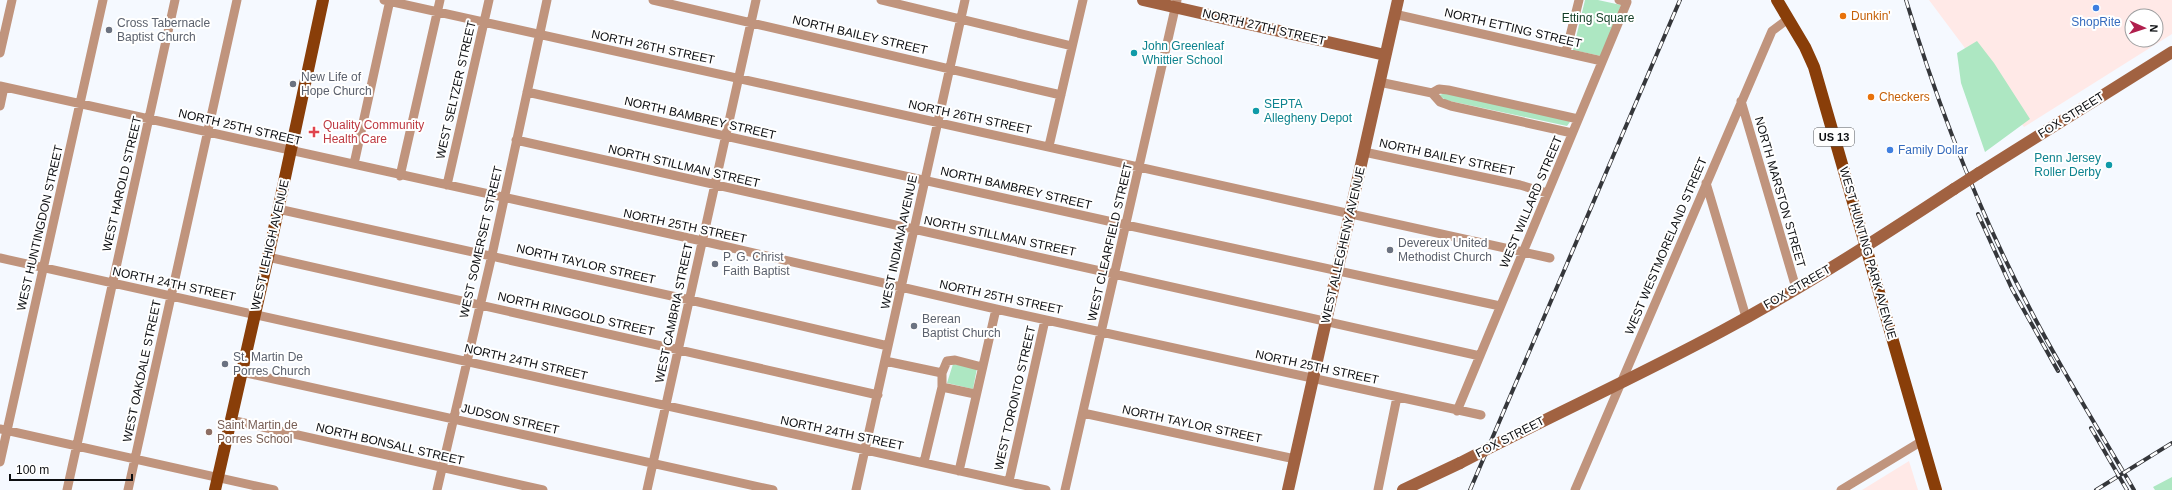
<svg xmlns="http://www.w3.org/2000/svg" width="2172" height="490" viewBox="0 0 2172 490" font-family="Arial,sans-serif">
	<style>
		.commercial { fill: #ffe9e7; fill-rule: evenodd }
		.green { fill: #ade7c2 }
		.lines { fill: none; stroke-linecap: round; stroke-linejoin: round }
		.street { stroke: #c0947d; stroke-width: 9 }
		.secondary { stroke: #a16241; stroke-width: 12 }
		.primary { stroke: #893e09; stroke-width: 12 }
		.rail-casing { stroke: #35373b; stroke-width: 4 }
		.rail { stroke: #fff; stroke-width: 2.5; stroke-dasharray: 8; stroke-linecap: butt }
		.secondary-bridge { stroke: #a16241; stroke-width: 12 }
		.shop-dot { fill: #3f7fe0; stroke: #fff; stroke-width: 1.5 }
		.food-dot { fill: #e8710a; stroke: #fff; stroke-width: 1.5 }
		.worship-dot { fill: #6b7280; stroke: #fff; stroke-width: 1.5 }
		.culture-dot { fill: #0f9aa8; stroke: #fff; stroke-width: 1.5 }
		.health-dot { fill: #e0444e; stroke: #fff; stroke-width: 1.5 }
		.education-dot { fill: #8d6e63; stroke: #fff; stroke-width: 1.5 }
		.labels { text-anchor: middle; stroke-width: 4; stroke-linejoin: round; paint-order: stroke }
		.shield { fill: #fff; stroke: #555658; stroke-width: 1 }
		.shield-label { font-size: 11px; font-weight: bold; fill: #0c0e11 }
		.food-label { font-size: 12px; fill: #c56008; stroke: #fff; text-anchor: start }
		.park-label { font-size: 12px; fill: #123e26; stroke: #fff }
		.shop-label { font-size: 12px; fill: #366cbe; stroke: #fff }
		.worship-label { font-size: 12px; fill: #5b616d; stroke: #fff; text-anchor: start }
		.street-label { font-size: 12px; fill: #0c0e11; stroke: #fff }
		.culture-label { font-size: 12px; fill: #0d838f; stroke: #fff; text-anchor: start }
		.health-label { font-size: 12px; fill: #be3a42; stroke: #fff; text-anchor: start }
		.education-label { font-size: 12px; fill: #785e54; stroke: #fff; text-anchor: start }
	</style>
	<rect width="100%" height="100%" fill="#f5f9ff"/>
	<path class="commercial" d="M1929,0H2172V34L2024,127ZM2132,16H2156V40H2132Z
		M1909,461L1918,490H1862Z"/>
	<path class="green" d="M1585,0H1598L1621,5L1601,56L1573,50Z
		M1977,41L1994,63L2030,119L1985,152L1961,83L1957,53Z
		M1446,93L1567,119L1570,122L1567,126L1445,100L1439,95Z
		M953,364L977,368L973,389L947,383Z
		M2172,477V490H2155L2153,487Z"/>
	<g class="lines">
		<path class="street" d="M384,0L1550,258
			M653,0L1061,95
			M881,0L1072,46
			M1394,14L1602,61
			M1566,52L1579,0
			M0,53L12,0
			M1379,82L1432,93L1440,102L1451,106L1572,133
			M0,86L702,241L996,309L1481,415
			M527,92L1126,225L1500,306
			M1432,93L1439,89L1448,90L1578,119
			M1741,101L1796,288
			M0,106L4,87
			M516,140L1480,356
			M1049,146L1083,0
			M1364,152L1520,185L1547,193
			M354,164L390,0
			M400,176L440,0
			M1706,183L1746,317
			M447,185L489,0
			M278,209L690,300L888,346
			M268,257L878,395
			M0,258L1046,490
			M885,361L942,373
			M242,372L773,490
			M942,387L975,394
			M1457,411L1627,2L1619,0
			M1083,413L1295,459
			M231,420L543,490
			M0,429L274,490
			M0,462L103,0
			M924,462L942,387V373L947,361L955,360L982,367
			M959,471L996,309
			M1009,481L1045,320
			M67,490L175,0
			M128,490L237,0
			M437,490L492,255L547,0
			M647,490L756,0
			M856,490L965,0
			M1065,490L1177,0
			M1378,490L1397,397
			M1575,490L1772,31L1788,19
			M1841,490L1922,441"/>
		<path class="secondary" d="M1143,0L1385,55
			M1979,173L2172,52
			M1497,444C1572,406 1648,371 1722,331C1802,288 1878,239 1954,189
			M1288,490L1398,0
			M1403,490L1460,463"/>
		<path class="primary" d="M1777,0L1805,47L1814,67L1936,490
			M215,490L268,257L323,0"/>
		<g class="rail-casing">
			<path id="rail" d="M1906,0C1938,106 1978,210 2030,309C2062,371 2099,430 2134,490
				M1978,214L2012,289L2058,371
				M2091,428L2127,490
				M1470,490L1680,0
				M2096,490L2172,443"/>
		</g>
		<use href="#rail" class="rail"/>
		<path class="secondary-bridge" d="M1954,189L1979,173
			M1460,463L1497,444"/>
	</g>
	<g class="shop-dot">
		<circle cx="2096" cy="8" r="4"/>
		<circle cx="1890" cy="150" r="4"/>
	</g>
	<g class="food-dot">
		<circle cx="1843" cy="16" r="4"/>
		<circle cx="1871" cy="97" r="4"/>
	</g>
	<g class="worship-dot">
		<circle cx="109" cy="30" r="4"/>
		<circle cx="293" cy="84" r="4"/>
		<circle cx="1390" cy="250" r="4"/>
		<circle cx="715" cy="264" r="4"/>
		<circle cx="914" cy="326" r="4"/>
		<circle cx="225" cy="364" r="4"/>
	</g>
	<g class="culture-dot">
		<circle cx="1134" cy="53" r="4"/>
		<circle cx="1256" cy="111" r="4"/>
		<circle cx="2109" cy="165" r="4"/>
	</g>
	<path class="health-dot" d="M312 126h4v4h4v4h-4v4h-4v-4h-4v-4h4z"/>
	<circle class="education-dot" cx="209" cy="432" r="4"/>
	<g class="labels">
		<rect class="shield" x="1814" y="128" width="40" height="18" rx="3"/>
		<g class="shield-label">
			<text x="1834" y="141">US 13</text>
		</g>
		<g class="food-label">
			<text x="1851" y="20">Dunkin'</text>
			<text x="1879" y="101">Checkers</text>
		</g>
		<g class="park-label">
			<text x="1598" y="22">Etting Square</text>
		</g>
		<g class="shop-label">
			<text x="2096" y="26">ShopRite</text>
			<text x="1898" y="154" text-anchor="start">Family Dollar</text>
		</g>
		<g class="worship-label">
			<text x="117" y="27">Cross Tabernacle<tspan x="117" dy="14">Baptist Church</tspan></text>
			<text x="301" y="81">New Life of<tspan x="301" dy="14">Hope Church</tspan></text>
			<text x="1398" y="247">Devereux United<tspan x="1398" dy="14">Methodist Church</tspan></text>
			<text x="723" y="261">P. G. Christ<tspan x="723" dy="14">Faith Baptist</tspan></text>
			<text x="922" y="323">Berean<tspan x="922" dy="14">Baptist Church</tspan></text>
			<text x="233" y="361">St. Martin De<tspan x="233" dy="14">Porres Church</tspan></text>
		</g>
		<g class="street-label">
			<text transform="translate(1264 27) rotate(13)" y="4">NORTH 27TH STREET</text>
			<text transform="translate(1513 28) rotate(13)" y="4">NORTH ETTING STREET</text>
			<text transform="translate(860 35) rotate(13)" y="4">NORTH BAILEY STREET</text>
			<text transform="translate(653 47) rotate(12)" y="4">NORTH 26TH STREET</text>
			<text transform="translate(456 90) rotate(-77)" y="4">WEST SELTZER STREET</text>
			<text transform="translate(2071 115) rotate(-32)" y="4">FOX STREET</text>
			<text transform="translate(970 117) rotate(12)" y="4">NORTH 26TH STREET</text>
			<text transform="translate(700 118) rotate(13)" y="4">NORTH BAMBREY STREET</text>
			<text transform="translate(240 127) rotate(13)" y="4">NORTH 25TH STREET</text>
			<text transform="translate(1447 157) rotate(12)" y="4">NORTH BAILEY STREET</text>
			<text transform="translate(684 166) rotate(13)" y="4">NORTH STILLMAN STREET</text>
			<text transform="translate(122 184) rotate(-77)" y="4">WEST HAROLD STREET</text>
			<text transform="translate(1016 188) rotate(13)" y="4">NORTH BAMBREY STREET</text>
			<text transform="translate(1780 192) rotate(74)" y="4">NORTH MARSTON STREET</text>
			<text transform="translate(1531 202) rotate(-67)" y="4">WEST WILLARD STREET</text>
			<text transform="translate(685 226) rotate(12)" y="4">NORTH 25TH STREET</text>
			<text transform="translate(40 228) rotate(-77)" y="4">WEST HUNTINGDON STREET</text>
			<text transform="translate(1000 236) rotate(12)" y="4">NORTH STILLMAN STREET</text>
			<text transform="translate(481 242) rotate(-77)" y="4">WEST SOMERSET STREET</text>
			<text transform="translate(899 242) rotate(-78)" y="4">WEST INDIANA AVENUE</text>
			<text transform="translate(1110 242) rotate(-77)" y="4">WEST CLEARFIELD STREET</text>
			<text transform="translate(270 245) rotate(-77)" y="4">WEST LEHIGH AVENUE</text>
			<text transform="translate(1343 245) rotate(-77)" y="4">WEST ALLEGHENY AVENUE</text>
			<text transform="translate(1666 246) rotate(-67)" y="4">WEST WESTMORELAND STREET</text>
			<text transform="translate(1868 253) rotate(74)" y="4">WEST HUNTING PARK AVENUE</text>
			<text transform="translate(586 264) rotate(13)" y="4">NORTH TAYLOR STREET</text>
			<text transform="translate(174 284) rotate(12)" y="4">NORTH 24TH STREET</text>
			<text transform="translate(1797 287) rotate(-30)" y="4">FOX STREET</text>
			<text transform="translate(1001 297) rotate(12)" y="4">NORTH 25TH STREET</text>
			<text transform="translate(674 313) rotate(-78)" y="4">WEST CAMBRIA STREET</text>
			<text transform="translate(576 314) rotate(13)" y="4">NORTH RINGGOLD STREET</text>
			<text transform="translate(526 362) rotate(13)" y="4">NORTH 24TH STREET</text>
			<text transform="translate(1317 367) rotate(12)" y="4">NORTH 25TH STREET</text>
			<text transform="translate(142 371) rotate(-78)" y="4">WEST OAKDALE STREET</text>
			<text transform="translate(1015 398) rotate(-77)" y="4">WEST TORONTO STREET</text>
			<text transform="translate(510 419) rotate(13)" y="4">JUDSON STREET</text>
			<text transform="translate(1192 424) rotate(12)" y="4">NORTH TAYLOR STREET</text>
			<text transform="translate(842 433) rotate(12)" y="4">NORTH 24TH STREET</text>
			<text transform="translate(1510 437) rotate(-27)" y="4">FOX STREET</text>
			<text transform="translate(390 444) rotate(13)" y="4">NORTH BONSALL STREET</text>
		</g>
		<g class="culture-label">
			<text x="1142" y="50">John Greenleaf<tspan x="1142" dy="14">Whittier School</tspan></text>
			<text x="1264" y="108">SEPTA<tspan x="1264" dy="14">Allegheny Depot</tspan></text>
			<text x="2101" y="162" text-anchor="end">Penn Jersey<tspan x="2101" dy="14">Roller Derby</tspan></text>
		</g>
		<g class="health-label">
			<text x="323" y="129">Quality Community<tspan x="323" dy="14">Health Care</tspan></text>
		</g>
		<g class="education-label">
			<text x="217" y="429">Saint Martin de<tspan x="217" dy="14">Porres School</tspan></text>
		</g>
	</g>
	<g transform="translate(2144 28) rotate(93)"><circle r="19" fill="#ffffff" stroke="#9e9fa0"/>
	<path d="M0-3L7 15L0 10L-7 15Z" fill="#b01f4d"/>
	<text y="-6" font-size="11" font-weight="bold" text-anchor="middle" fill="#0c0e11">N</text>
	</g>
	<path d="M10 474v6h122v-6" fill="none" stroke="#0c0e11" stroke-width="2"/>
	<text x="16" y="474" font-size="12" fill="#0c0e11" stroke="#ffffff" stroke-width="3" paint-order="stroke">100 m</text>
</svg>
